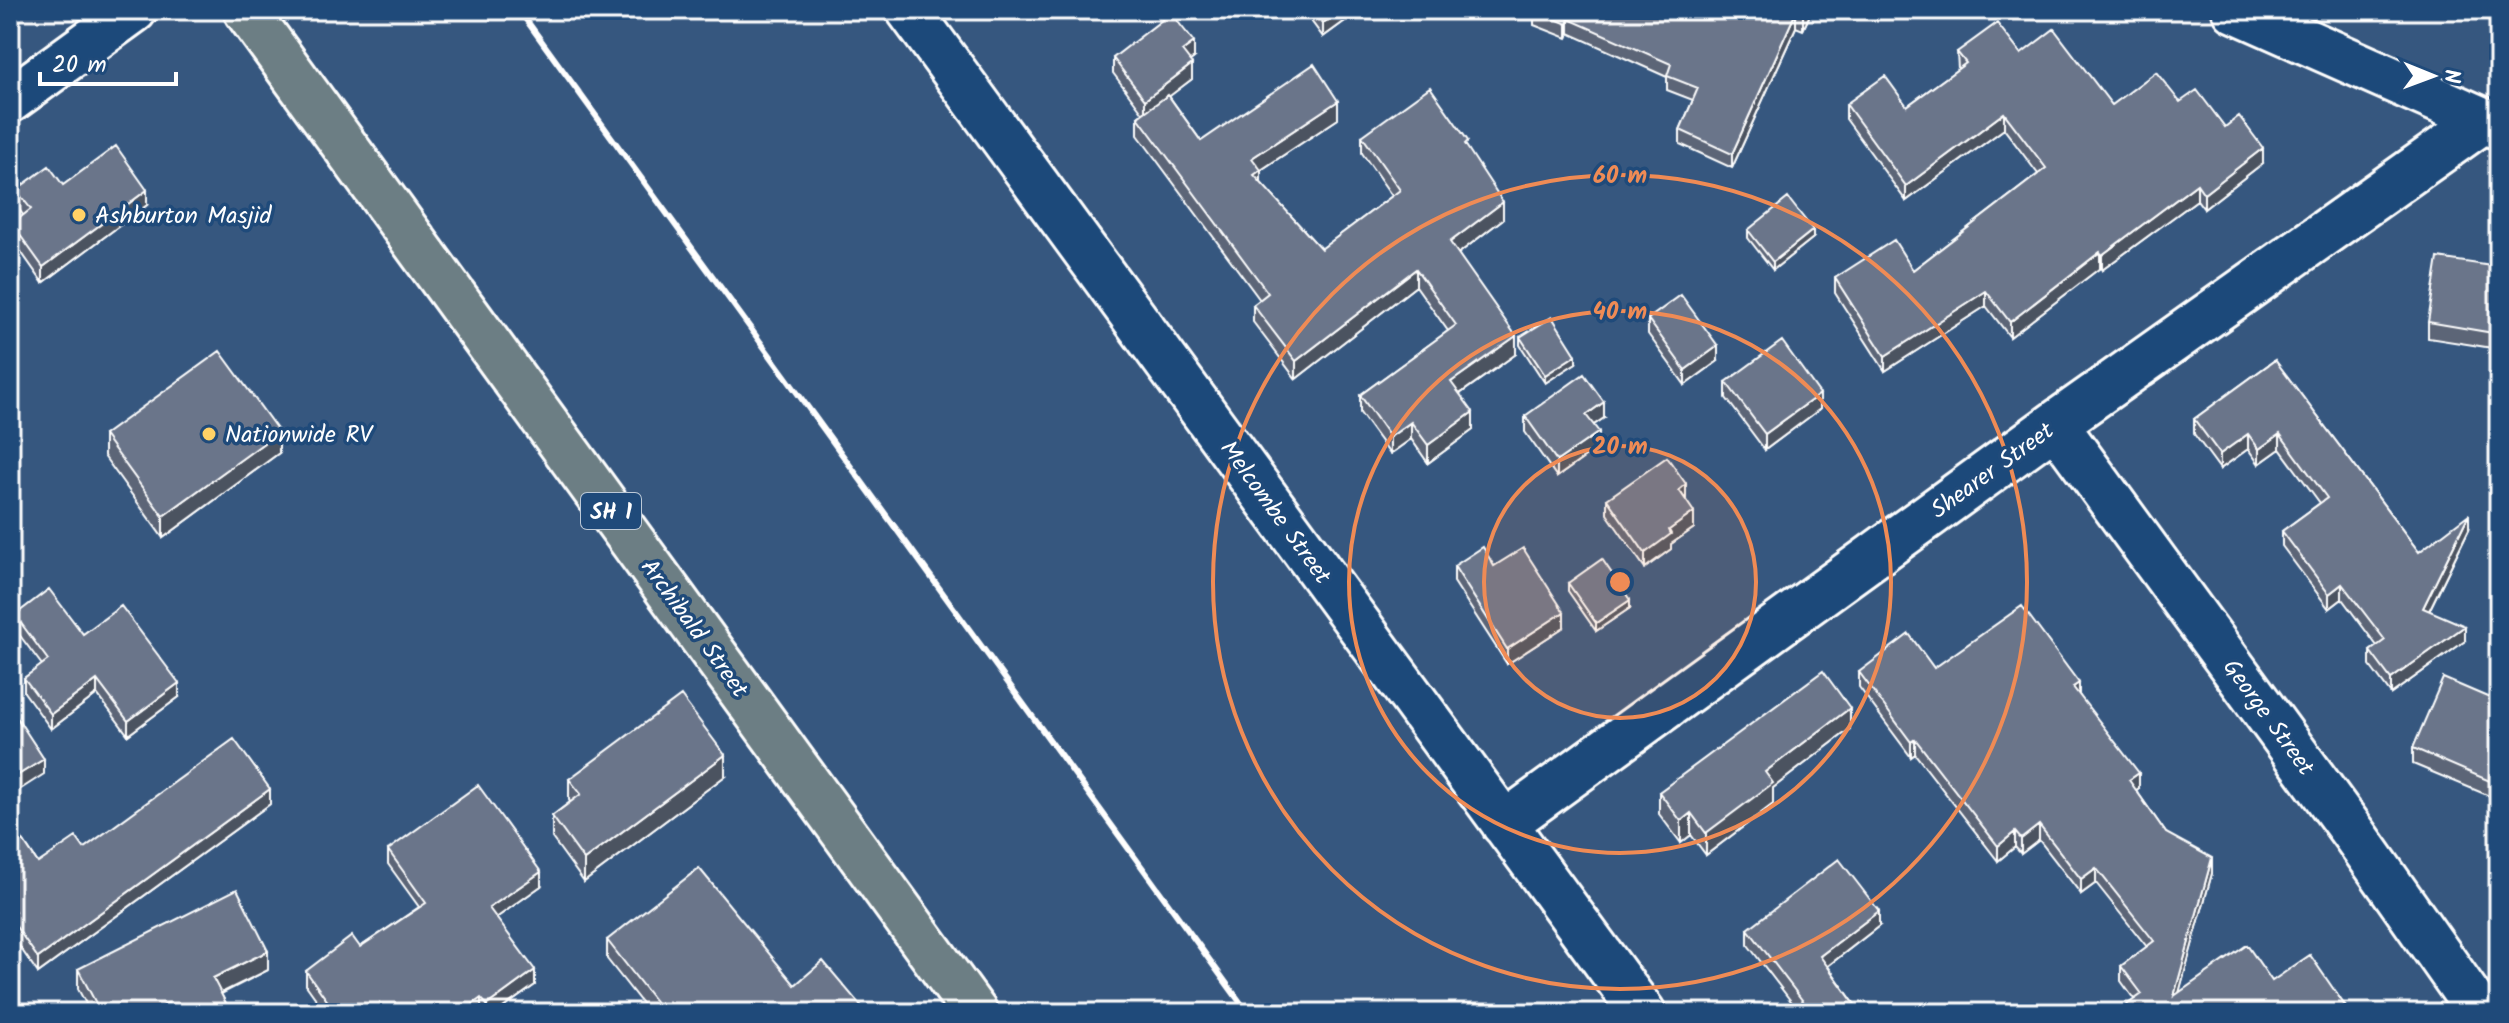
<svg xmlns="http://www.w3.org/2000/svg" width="2509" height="1023" viewBox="0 0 2509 1023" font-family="Kalam,sans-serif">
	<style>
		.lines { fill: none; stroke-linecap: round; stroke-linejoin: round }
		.minor-casing { stroke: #fff; stroke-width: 50 }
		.highway-casing { stroke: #fff; stroke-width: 50 }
		.minor { stroke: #1f4a7a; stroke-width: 44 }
		.highway { stroke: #6c7e84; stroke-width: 44 }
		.rail { stroke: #fff; stroke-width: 6 }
		.wall { fill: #5c6577; stroke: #fff; stroke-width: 2 }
		.shaded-wall { fill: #4b5261; stroke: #fff; stroke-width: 2 }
		.building { fill: #6b758a; stroke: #fff; stroke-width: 2 }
		.ring { fill: none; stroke: #ef8b55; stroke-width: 4 }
		.poi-dot { fill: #ffd166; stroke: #1f4a7a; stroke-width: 3 }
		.labels { text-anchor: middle; stroke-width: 7; stroke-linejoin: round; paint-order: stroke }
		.shield { fill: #1f4a7a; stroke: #bcc9d7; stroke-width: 2 }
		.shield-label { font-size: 22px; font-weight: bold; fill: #fff }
		.poi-label { font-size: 24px; fill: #fff; stroke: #1f4a7a; text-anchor: start }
		.street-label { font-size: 24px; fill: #fff; stroke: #1f4a7a }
		.centre { fill: #ef8b55; stroke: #1f4a7a; stroke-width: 4 }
		.ring-label { font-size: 24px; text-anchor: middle; font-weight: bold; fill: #ef8b55; stroke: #1f4a7a; stroke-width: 7; stroke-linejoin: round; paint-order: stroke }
	</style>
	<rect width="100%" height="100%" fill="#36577f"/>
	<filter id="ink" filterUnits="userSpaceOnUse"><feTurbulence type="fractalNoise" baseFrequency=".0125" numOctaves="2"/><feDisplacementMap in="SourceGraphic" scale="16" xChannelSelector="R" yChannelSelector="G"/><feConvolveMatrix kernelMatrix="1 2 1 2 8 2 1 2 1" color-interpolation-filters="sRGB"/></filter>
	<g filter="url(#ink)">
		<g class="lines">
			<g class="minor-casing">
				<path id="minor" d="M909,10L1643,1013
					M2235,10L2499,127
					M10,100L134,10
					M2055,424L2355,835L2480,1013
					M1504,824L2055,424L2484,120"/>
			</g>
			<g class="highway-casing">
				<path id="highway" d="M246,10L975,1013"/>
			</g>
			<use href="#minor" class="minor"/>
			<use href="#highway" class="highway"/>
			<path class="rail" d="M519,10L1248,1013"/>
		</g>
		<path class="wall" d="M1303,10H1360L1323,37Z
			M1534,10H1812L1803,30L1796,27L1732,168L1680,144V130L1693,100L1667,90V77L1569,33L1567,38L1534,25Z
			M1957,52L2021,54L2112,105L2180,102L2225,127L2263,163L2204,209L2197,200L2102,270L2100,268L2010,337L1986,306L1885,371L1835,293V278L1913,270L2038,174L2004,129L1906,201L1846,119V104L1907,106L1958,69Z
			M1113,58H1194L1190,61L1192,79L1169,96L1201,141L1338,119L1261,170V183L1321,249L1392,196L1362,153V136L1468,149L1503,219L1458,254L1516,354L1460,394L1473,430L1428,463L1411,439L1390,454L1360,413V395L1448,331L1416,286L1296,379L1253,322V305L1260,300L1138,135V117L1143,113L1113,73Z
			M63,185L147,205L43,283L12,239V224L23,215L16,205V190Z
			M1748,230L1813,238L1773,270L1748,238Z
			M2499,267V349L2428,338V322Z
			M1648,319L1718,361L1685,385L1648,334Z
			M1520,337L1576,363L1545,383L1520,345Z
			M2275,360L2419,552L2469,529L2429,611L2465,641L2391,694L2370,666V651L2377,646L2342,599L2329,609L2282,546V531L2320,503L2280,449L2259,464L2248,449L2220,469L2194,434V419Z
			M1726,382L1820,409L1765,450L1726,398Z
			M1525,416L1604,418L1594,425L1599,447L1557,477L1525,432Z
			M104,435L279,453L163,538L104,456Z
			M1607,499L1686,500L1694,528L1671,544V549L1645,568L1607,514Z
			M1454,566H1494L1564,627L1507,664L1454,582Z
			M1568,583L1630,608L1596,631L1568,591Z
			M15,615L83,634L179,697L128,735L97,694L51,729L24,692V678L42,665L15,629Z
			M1934,668L2079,695L2139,788L2136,790L2166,833L2212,873L2179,992L2272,981L2350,1013L2134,999L2121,981V966L2147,947L2096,883L2081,894L2039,840L2021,854L2015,847L1998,861L1915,754L1911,757L1859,687V672Z
			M2499,702V800L2413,764V748Z
			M1850,729L1773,788V804L1706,855L1691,835L1681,843L1659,814V792Z
			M725,776L584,882L552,838V816L570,802L569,800V779Z
			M270,804L38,973L10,933V821L38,863L84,848Z
			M2499,838V865L2496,862V840Z
			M388,850L541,886L496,918L535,985L496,1013H326L306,985V971L360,947L419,907L388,864Z
			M1879,926L1828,966L1861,1013H1800L1748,945V929Z
			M607,940L795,985L861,1013L648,1011L607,959Z
			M78,969L268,970L221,994L231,1013H91L78,989Z"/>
		<path class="shaded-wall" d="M1234,10H1244L1234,17Z
			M1341,10H1360L1323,37V23Z
			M1806,10H1812L1803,30V15Z
			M1796,12V27L1732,168V154Z
			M1569,19V33L1567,38V24Z
			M1194,42V58L1182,67V51Z
			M1192,64V79L1145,115V100Z
			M1338,101V119L1261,170V188L1254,193L1252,158Z
			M2004,113V129L1906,201V186Z
			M2263,148V163L2204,209V194Z
			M2197,184V200L2102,270V255Z
			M147,190V205L43,283V267Z
			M1503,202V219L1450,260V242Z
			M1813,230V238L1773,270V262Z
			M2100,252V268L2010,337V322Z
			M1416,269V286L1296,379V361Z
			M1986,291V306L1885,371V356Z
			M1516,336V354L1451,400V382Z
			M1718,346V361L1685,385V370Z
			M1576,355V363L1545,383V375Z
			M1820,394V409L1765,450V434Z
			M1604,402V418L1586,430V415Z
			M1473,412V430L1428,463V445Z
			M1411,422V439L1390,454V437Z
			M279,432V453L163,538V516Z
			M1599,432V447L1557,477V461Z
			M2248,434V449L2220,469V454Z
			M2280,434V449L2259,464V449Z
			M1686,484V500L1679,490Z
			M1694,512V528L1671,544V549L1645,568V553L1669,530Z
			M2469,514V529L2423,623V608Z
			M2342,584V599L2329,609V594Z
			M1630,600V608L1596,631V623Z
			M1564,612V627L1507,664V649Z
			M2465,626V641L2391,694V679Z
			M97,680V694L51,729V714Z
			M179,683V697L128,735V721Z
			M2079,683V698L2073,687Z
			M1850,708V729L1773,788V804L1706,855V833L1765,772Z
			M1915,739V754L1911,757V742Z
			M725,755V776L584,882V860Z
			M44,759V774L10,796V780Z
			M2139,773V788L2129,795V780Z
			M270,789V804L38,973V958Z
			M1691,813V835L1681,843V821Z
			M2039,825V840L2021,854V839Z
			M2015,832V847L1998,861V846Z
			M2212,858V873L2174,1011V996Z
			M2096,868V883L2081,894V879Z
			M541,872V886L489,923V908Z
			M1879,911V926L1820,972V956Z
			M268,951V970L213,997V978Z
			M535,970V985L496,1013H487V1005Z
			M481,998V1012L461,1013Z
			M168,1003V1013H149Z
			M861,1006V1013H852Z"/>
		<path class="building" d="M1313,10H1341L1323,23Z
			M1534,10H1806L1803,15L1796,12L1732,154L1680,130L1698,88L1667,76L1671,64L1569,19L1567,24Z
			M1171,13L1194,42L1182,51L1192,64L1145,100L1113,58Z
			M1997,23L2021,54L2054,29L2112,105L2156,72L2180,102L2197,90L2225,127L2239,116L2263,148L2204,194L2197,184L2102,255L2100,252L2010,322L1986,291L1885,356L1835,278L1894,240L1913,270L2046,168L2004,113L1906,186L1846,104L1885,76L1907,106L1966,63L1957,52Z
			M1314,64L1338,101L1252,158L1261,170L1254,175L1321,249L1400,190L1362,136L1430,87L1468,141L1465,144L1503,202L1450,242L1516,336L1451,382L1473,412L1428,445L1411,422L1390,437L1360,395L1456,325L1416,269L1296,361L1253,305L1268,293L1138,117L1168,95L1201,141Z
			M116,146L147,190L43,267L12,224L31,209L16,190L49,166L63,185Z
			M1788,198L1813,230L1773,262L1748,230Z
			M2438,258L2499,267V334L2428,322Z
			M1681,295L1718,346L1685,370L1648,319Z
			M1552,317L1576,355L1545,375L1520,337Z
			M1782,341L1820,394L1765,434L1726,382Z
			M220,351L279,432L163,516L104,435Z
			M2275,360L2419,552L2469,514L2423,608L2465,626L2391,679L2370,651L2385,640L2342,584L2329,594L2282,531L2327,498L2280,434L2259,449L2248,434L2220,454L2194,419Z
			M1584,374L1604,402L1586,415L1599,432L1557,461L1525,416Z
			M1667,457L1686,484L1679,490L1694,512L1669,530L1671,534L1645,553L1607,499Z
			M1483,547L1494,566L1523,548L1564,612L1507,649L1454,566Z
			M1602,559L1630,600L1596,623L1568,583Z
			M49,589L83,634L121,606L179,683L128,721L97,680L51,714L24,678L48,660L15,615Z
			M2022,606L2079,683L2073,687L2139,773L2129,780L2166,833L2212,858L2174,996L2247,945L2272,981L2310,955L2350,1013H2115L2142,994L2121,966L2154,941L2096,868L2081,879L2039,825L2021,839L2015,832L1998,846L1915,739L1911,742L1859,672L1909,634L1934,668Z
			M1823,671L1850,708L1765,772L1773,783L1706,833L1691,813L1681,821L1659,792Z
			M2443,678L2499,702V785L2413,748Z
			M681,696L725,755L584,860L552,816L581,794L569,779Z
			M10,707L44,759L10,780Z
			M234,739L270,789L38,958L10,918V915L15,912L10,905V821L38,863L76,837L84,848Z
			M478,785L541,872L489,908L535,970L487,1005L481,998L461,1013H336L306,971L352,936L360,947L426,903L388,850Z
			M1839,859L1879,911L1820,956L1861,1013H1812L1748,929Z
			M699,868L795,985L823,961L861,1006L852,1013H645L657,1004L607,940Z
			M237,889L268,951L213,978L231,1013H173L168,1003L149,1013H101L78,969Z"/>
	</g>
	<circle cx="1620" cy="582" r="136" fill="#ef8b55" fill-opacity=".12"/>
	<g class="ring">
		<circle cx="1620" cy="582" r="136"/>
		<circle cx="1620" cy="582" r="271"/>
		<circle cx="1620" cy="582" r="407"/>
	</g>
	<g class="poi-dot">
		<circle cx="79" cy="215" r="8"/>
		<circle cx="209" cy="434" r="8"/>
	</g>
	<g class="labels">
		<rect class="shield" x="581" y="493" width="60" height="36" rx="6"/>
		<g class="shield-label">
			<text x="611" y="519">SH 1</text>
		</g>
		<g class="poi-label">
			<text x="95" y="223">Ashburton Masjid</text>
			<text x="225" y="442">Nationwide RV</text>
		</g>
		<g class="street-label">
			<text transform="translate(1992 470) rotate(-36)" y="8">Shearer Street</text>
			<text transform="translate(1276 512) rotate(54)" y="8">Melcombe Street</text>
			<text transform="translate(695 628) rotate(54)" y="8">Archibald Street</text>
			<text transform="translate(2269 717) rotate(54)" y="8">George Street</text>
		</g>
	</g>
	<circle cx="1620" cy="582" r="12" class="centre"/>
	<g class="ring-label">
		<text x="1620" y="183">60 m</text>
		<text x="1620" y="319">40 m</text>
		<text x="1620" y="454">20 m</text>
	</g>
	<rect width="2509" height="1023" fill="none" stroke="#1f4a7a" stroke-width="40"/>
	<rect x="20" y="20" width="2469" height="983" fill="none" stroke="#fff" stroke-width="3" filter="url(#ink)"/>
	<g transform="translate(2433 76) rotate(91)" stroke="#1f4a7a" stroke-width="6" paint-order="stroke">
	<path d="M0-6L14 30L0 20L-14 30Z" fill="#ffffff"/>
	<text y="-12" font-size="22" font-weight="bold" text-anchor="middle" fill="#ffffff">N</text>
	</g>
	<path d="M40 72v12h136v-12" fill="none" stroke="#ffffff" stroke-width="4"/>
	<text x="52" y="72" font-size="24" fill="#ffffff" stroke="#1f4a7a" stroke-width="6" paint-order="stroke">20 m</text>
</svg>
